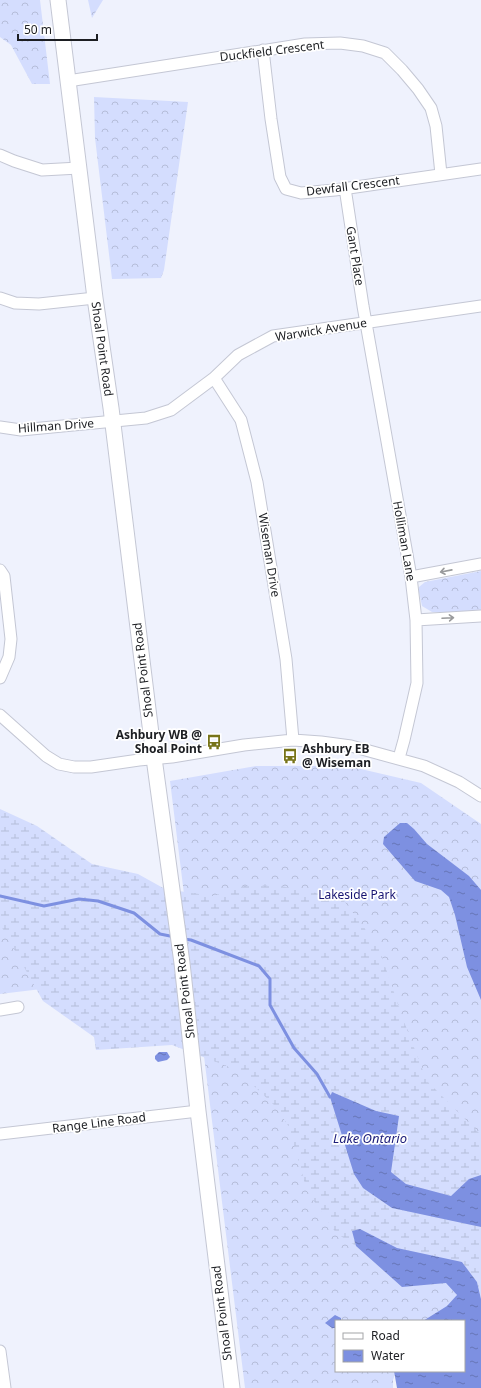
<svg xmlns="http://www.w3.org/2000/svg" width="481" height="1388" viewBox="0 0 481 1388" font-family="'Noto Sans',sans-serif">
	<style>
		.forest { fill: url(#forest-crowns) }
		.wetland { fill: url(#wetland-marsh) }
		.water { fill: url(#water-ripples) }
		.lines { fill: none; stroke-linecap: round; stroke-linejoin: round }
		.stream { stroke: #7d90e1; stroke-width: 3 }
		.street-casing { stroke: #c4c7d4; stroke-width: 13 }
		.secondary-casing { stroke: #c4c7d4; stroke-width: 17 }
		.street { stroke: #fff; stroke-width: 11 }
		.secondary { stroke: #fff; stroke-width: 15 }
		.oneway { stroke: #999a9c }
		.labels { text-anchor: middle; stroke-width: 3.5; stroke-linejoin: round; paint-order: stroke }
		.street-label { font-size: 12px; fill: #1c1e22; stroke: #fff }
		.poi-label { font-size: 12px; font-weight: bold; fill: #1c1e22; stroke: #fff; text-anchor: end }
		.park-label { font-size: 12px; fill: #171472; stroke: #fff }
		.water-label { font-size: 13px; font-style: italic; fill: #1c1d7a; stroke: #fff }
	</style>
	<defs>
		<pattern id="forest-crowns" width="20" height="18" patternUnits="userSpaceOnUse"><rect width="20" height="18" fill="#d4ddfe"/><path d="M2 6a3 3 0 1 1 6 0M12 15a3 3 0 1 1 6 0" fill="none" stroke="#b5bdd9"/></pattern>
		<pattern id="wetland-marsh" width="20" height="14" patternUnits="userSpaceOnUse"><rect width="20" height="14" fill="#d4ddfe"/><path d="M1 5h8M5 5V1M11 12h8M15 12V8" fill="none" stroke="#b5bdd9"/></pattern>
		<pattern id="water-ripples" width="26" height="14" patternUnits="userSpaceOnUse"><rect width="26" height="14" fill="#7d90e1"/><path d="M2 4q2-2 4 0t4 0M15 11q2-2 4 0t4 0" fill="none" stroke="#6675b6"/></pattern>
	</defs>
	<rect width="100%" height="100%" fill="#eff2fd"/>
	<path class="forest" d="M0,0H40L50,84H32L11,45L0,37Z
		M88,0H103L92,18Z
		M94,97L188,102L164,270L161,278L112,279L95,138Z
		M481,571V611L454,613L432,612L422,606L419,592V587L425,582Z
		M256,766H348L421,783L481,824V1215L454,1277L458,1305L441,1321H336V1371H396L393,1380V1388H245L170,781Z
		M0,897L83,984L0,994Z"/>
	<path class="wetland" d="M0,809L37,826L92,864L138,874L165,889L213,896L244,886L275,885L342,898L379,948L403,1019L427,1081L481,1135V1175L469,1179L451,1196L406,1184L391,1172L399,1116L376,1111L332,1092L392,1208L481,1227V1299L477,1282L462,1262L397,1248L360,1229L353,1231L356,1246L336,1233L307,1191L289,1127L275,1106L237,1070L172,1045L96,1050L94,1037L43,1001L0,924Z"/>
	<path class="water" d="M400,823H407L414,829L427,844L469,876L481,890V1000L467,967L455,915L449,897L441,890L415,881L383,844L384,837Z
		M159,1052H167L170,1057L167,1060L158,1062L155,1059V1056Z
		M332,1092L376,1111L399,1116L391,1172L406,1184L451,1196L469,1179L481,1175V1227L392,1208L363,1188L354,1174L330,1097Z
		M360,1229L397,1248L462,1262L477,1282L481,1299V1388H397L394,1371H464V1321H423L447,1306L457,1295L446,1283L402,1287L356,1246L352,1231Z
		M335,1315L341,1318V1321H336V1328H332L325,1323Z"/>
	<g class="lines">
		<path class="stream" d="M0,896L44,906L79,899L98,901L134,913L160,934L175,937
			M184,939L191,940L259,966L270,979V1005L294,1048L317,1074L330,1097"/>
		<g class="street-casing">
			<path id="street" d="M263,50L271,119L280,177L286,189L301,193L335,190L481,169
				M68,81L305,44L340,43L363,46L385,53L402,70L418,89L431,108L436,126L441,174
				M0,155L14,161L42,170L79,168
				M345,188L363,306L411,577L416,620L417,683L404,740L399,758
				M0,298L15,303L39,304L95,298
				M214,378L241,420L257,482L286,659L293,740
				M0,427L21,430L146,418L171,410L214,378L238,355L273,336L481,306
				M0,570L4,576L11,639L9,657L0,678
				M411,577L481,564
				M416,620L481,616
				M0,715L46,756L59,764L74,767H91L139,760L172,757L244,745L293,740L321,742L351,746L424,766L459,782L481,796
				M0,1010L18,1007
				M0,1134L198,1111
				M0,1351L5,1388"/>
		</g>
		<g class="secondary-casing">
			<path id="secondary" d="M58,0L95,298L111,408L154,758L182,963L198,1111L232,1388"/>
		</g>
		<use href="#street" class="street"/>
		<use href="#secondary" class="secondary"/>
	</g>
	<defs><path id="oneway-shaft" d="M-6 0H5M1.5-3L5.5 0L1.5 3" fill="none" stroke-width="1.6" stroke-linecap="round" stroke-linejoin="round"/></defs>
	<g class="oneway">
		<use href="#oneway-shaft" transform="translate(446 571) rotate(169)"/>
		<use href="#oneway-shaft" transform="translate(448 618) rotate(-3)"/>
	</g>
	<defs>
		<g id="bus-bare" transform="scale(1.2)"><path d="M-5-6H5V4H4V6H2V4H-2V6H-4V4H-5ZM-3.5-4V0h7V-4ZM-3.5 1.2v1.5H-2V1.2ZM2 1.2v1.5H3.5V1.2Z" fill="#777419" stroke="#fff" stroke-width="2.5" paint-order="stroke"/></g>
	</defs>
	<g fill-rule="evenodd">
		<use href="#bus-bare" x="214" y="742"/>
		<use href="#bus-bare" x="290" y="756"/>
	</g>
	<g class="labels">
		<g class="street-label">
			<text transform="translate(272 51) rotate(-7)" y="4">Duckfield Crescent</text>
			<text transform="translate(353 186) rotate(-7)" y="4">Dewfall Crescent</text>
			<text transform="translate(355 256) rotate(81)" y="4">Gant Place</text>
			<text transform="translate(321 330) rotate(-9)" y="4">Warwick Avenue</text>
			<text transform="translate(102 349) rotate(82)" y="4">Shoal Point Road</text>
			<text transform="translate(56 426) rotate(-4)" y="4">Hillman Drive</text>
			<text transform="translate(404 541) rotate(80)" y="4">Holliman Lane</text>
			<text transform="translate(269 555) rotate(81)" y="4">Wiseman Drive</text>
			<text transform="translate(143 670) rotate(-97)" y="4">Shoal Point Road</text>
			<text transform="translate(185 991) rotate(-97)" y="4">Shoal Point Road</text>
			<text transform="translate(99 1123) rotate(-7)" y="4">Range Line Road</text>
			<text transform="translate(222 1313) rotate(-97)" y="4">Shoal Point Road</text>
		</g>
		<g class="poi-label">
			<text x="202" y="739">Ashbury WB @<tspan x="202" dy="14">Shoal Point</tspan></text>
			<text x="302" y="753" text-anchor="start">Ashbury EB<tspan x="302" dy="14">@ Wiseman</tspan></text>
		</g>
		<g class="park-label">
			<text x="357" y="899">Lakeside Park</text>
		</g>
		<g class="water-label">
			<text x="370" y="1143">Lake Ontario</text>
		</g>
	</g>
	<rect x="335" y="1320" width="130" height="52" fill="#ffffff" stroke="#a4a5a7"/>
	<rect x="343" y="1333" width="20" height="6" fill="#ffffff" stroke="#a4a5a7"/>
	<text x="371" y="1340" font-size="12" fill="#1c1e22">Road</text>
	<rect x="343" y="1350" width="20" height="12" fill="url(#water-ripples)" stroke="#a4a5a7"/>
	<text x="371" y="1360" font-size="12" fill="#1c1e22">Water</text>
	<path d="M18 34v6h79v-6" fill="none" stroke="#1c1e22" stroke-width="2"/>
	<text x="24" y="34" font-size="12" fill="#1c1e22" stroke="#ffffff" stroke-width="3" paint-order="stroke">50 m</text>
</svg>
